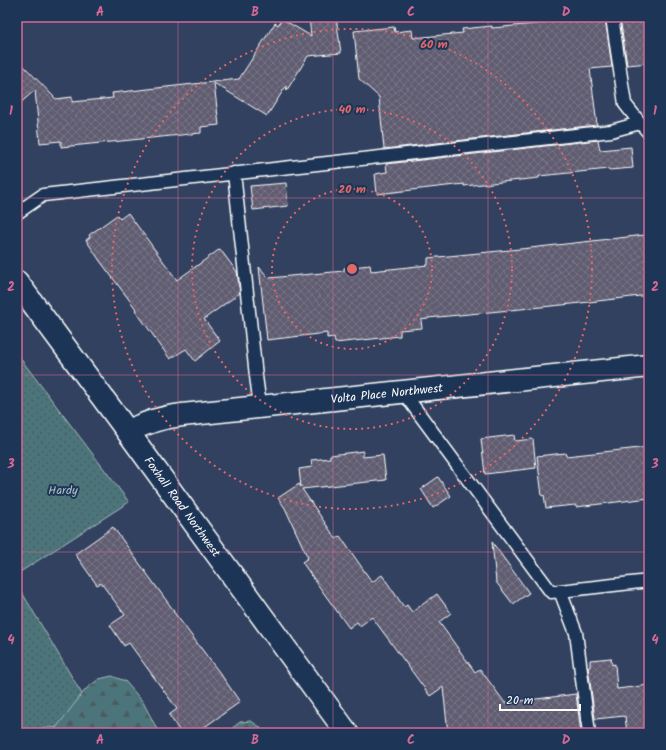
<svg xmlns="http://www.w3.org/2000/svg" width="666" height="750" viewBox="0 0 666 750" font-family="Kalam,sans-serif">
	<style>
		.green { fill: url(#green-dots); stroke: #a6babc }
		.forest { fill: url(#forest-firs); stroke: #a6babc }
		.building { fill: url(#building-cross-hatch); stroke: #fff }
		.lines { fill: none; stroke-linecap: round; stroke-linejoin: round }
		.service-casing { stroke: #fff; stroke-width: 15 }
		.minor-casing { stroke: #fff; stroke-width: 25 }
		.primary-casing { stroke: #fff; stroke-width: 25 }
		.service { stroke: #1d3557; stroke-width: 12 }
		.minor { stroke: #1d3557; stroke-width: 22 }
		.primary { stroke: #1d3557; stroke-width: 22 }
		.grid { fill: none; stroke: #d76994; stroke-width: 1; stroke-opacity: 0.55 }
		.ring { fill: none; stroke: #e26868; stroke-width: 2; stroke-dasharray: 2 4 }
		.labels { text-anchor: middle; stroke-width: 4; stroke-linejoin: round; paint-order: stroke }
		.street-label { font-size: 12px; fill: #fff; stroke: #1d3557 }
		.park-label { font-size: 12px; fill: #aec1c3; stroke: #1d3557 }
		.centre { fill: #e26868; stroke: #1d3557; stroke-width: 2 }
		.ring-label { font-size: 12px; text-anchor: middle; font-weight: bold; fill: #e26868; stroke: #1d3557; stroke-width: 4; stroke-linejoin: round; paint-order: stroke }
		.neatline { fill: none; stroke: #d76994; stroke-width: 1.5 }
		.grid-label { font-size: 13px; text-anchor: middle; font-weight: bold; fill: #d76994 }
	</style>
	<defs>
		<pattern id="green-dots" width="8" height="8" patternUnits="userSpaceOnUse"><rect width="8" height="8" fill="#4c757a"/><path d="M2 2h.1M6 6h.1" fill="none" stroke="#4c5c5e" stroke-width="1.8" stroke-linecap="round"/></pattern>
		<pattern id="forest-firs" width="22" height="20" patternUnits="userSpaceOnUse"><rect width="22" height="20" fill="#4c757a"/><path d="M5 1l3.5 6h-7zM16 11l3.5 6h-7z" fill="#4c5c5e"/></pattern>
		<pattern id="building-cross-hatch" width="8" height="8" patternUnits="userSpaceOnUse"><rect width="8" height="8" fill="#615c71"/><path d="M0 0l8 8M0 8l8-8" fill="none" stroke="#797486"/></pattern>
	</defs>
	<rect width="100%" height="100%" fill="#31415f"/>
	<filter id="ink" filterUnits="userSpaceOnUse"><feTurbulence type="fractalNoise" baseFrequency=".025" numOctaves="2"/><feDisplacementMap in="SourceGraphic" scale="8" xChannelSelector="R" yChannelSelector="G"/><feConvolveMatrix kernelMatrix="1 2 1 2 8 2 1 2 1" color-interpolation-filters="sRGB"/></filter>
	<g filter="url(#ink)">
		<path class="green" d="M17,354L129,502L17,574Z
			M17,584L92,711L69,726L17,731Z"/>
		<path class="forest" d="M112,676L125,681L143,702L159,733H52L86,689L99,679Z
			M251,721L260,727L262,733H226L240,722Z"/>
		<path class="building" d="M309,17H336L341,53L308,56L287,90L286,86L267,116L214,83L219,125L201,127V133L61,147V141L40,143L35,90L17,106V59L56,99L72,97V102L113,98L112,93L239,79L275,23L278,25L282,19L311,36Z
			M545,17H605L612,67L590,69L597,125L384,149L379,97L359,79L354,31L394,27L395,32L412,30L413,38L463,33L462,29L492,26V28L546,23Z
			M620,17H647L649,33V63L627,65Z
			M598,140L600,150L631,147L633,168L609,170V169L539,176V178L464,186V184L377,194L375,174L387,172L386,164Z
			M286,183L288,206L253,210L250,186Z
			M128,213L177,280L220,249L237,272L240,293L204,319L220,341L195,361L186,349L170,359L135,310L136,309L100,261L86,240L90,237L89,235L117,215L120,219Z
			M645,235L646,247H649V295L572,304L428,318V319L421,320L422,328L400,330V336L335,343L334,337L327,338V333L267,340L259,267L269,278L344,271V268L370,265L371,271L428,265V258L530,248Z
			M514,435L515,441L533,439L536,468L485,474L481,439Z
			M649,447V498L576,507L575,505L546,508L544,495L542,496L537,456L565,453L566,456Z
			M363,451V457L383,455L386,480L302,489L336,539L340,536L372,582L382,575L404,607L407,605L412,612L437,594L451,613L439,622L475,672L480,669L505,703L576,694L581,733H448L443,687L430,696L372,617L360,626L357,622L349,628L323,592L302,562L308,558L285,508L278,498L299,484L301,487L299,469L312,467L311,460L330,458V455Z
			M438,477L451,496L433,508L421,489Z
			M113,527L174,611H173L222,676L240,702L196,733H181L169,715L177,709L129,643L124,646L110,625L125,615L101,583L97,585L75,554Z
			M492,542L529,593L513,604L496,582Z
			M611,658L612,665L615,664L617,689L649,685V733H627L625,716L595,719L588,667H590V660Z"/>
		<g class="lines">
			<g class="service-casing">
				<path id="service" d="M640,123L649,133
					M234,173L256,376L260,406
					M17,213L43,195L611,131L640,123L625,104L612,17
					M403,392L551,592L649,581
					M560,591L576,633L589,733"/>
			</g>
			<g class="minor-casing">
				<g id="minor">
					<path id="s1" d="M128,432C145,422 163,417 182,415L649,366"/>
				</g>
			</g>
			<g class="primary-casing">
				<g id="primary">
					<path id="s2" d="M17,282L128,432L347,733"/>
				</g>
			</g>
			<use href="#service" class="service"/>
			<use href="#minor" class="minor"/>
			<use href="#primary" class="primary"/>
		</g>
	</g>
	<path class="grid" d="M178,17V733M333,17V733M488,17V733M17,198H649M17,375H649M17,552H649"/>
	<g class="ring">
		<circle cx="352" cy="269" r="80"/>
		<circle cx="352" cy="269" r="160"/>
		<circle cx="352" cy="269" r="240"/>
	</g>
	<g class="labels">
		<g class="street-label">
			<text dy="4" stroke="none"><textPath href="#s1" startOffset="263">Volta Place Northwest</textPath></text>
			<text dy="4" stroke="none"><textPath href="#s2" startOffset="279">Foxhall Road Northwest</textPath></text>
		</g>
		<g class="park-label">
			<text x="63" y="494">Hardy</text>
		</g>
	</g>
	<circle cx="352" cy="269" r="6" class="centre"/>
	<g class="ring-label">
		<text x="434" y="48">60 m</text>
		<text x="352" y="113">40 m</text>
		<text x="352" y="193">20 m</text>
	</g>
	<rect width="666" height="750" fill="none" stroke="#1d3557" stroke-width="44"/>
	<path d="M500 704v6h80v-6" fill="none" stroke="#ffffff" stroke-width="2"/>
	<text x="506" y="704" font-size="12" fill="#ffffff" stroke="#1d3557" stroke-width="3" paint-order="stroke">20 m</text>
	<rect x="22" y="22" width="622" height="706" class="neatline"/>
	<g class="grid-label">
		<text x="100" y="16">A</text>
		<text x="255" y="16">B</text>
		<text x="411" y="16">C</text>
		<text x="566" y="16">D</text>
		<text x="11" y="115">1</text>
		<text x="655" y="115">1</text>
		<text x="11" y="291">2</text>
		<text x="655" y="291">2</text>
		<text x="11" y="468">3</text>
		<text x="655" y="468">3</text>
		<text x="11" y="644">4</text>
		<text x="655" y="644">4</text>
		<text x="100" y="744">A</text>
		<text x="255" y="744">B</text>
		<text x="411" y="744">C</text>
		<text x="566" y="744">D</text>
	</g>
</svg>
